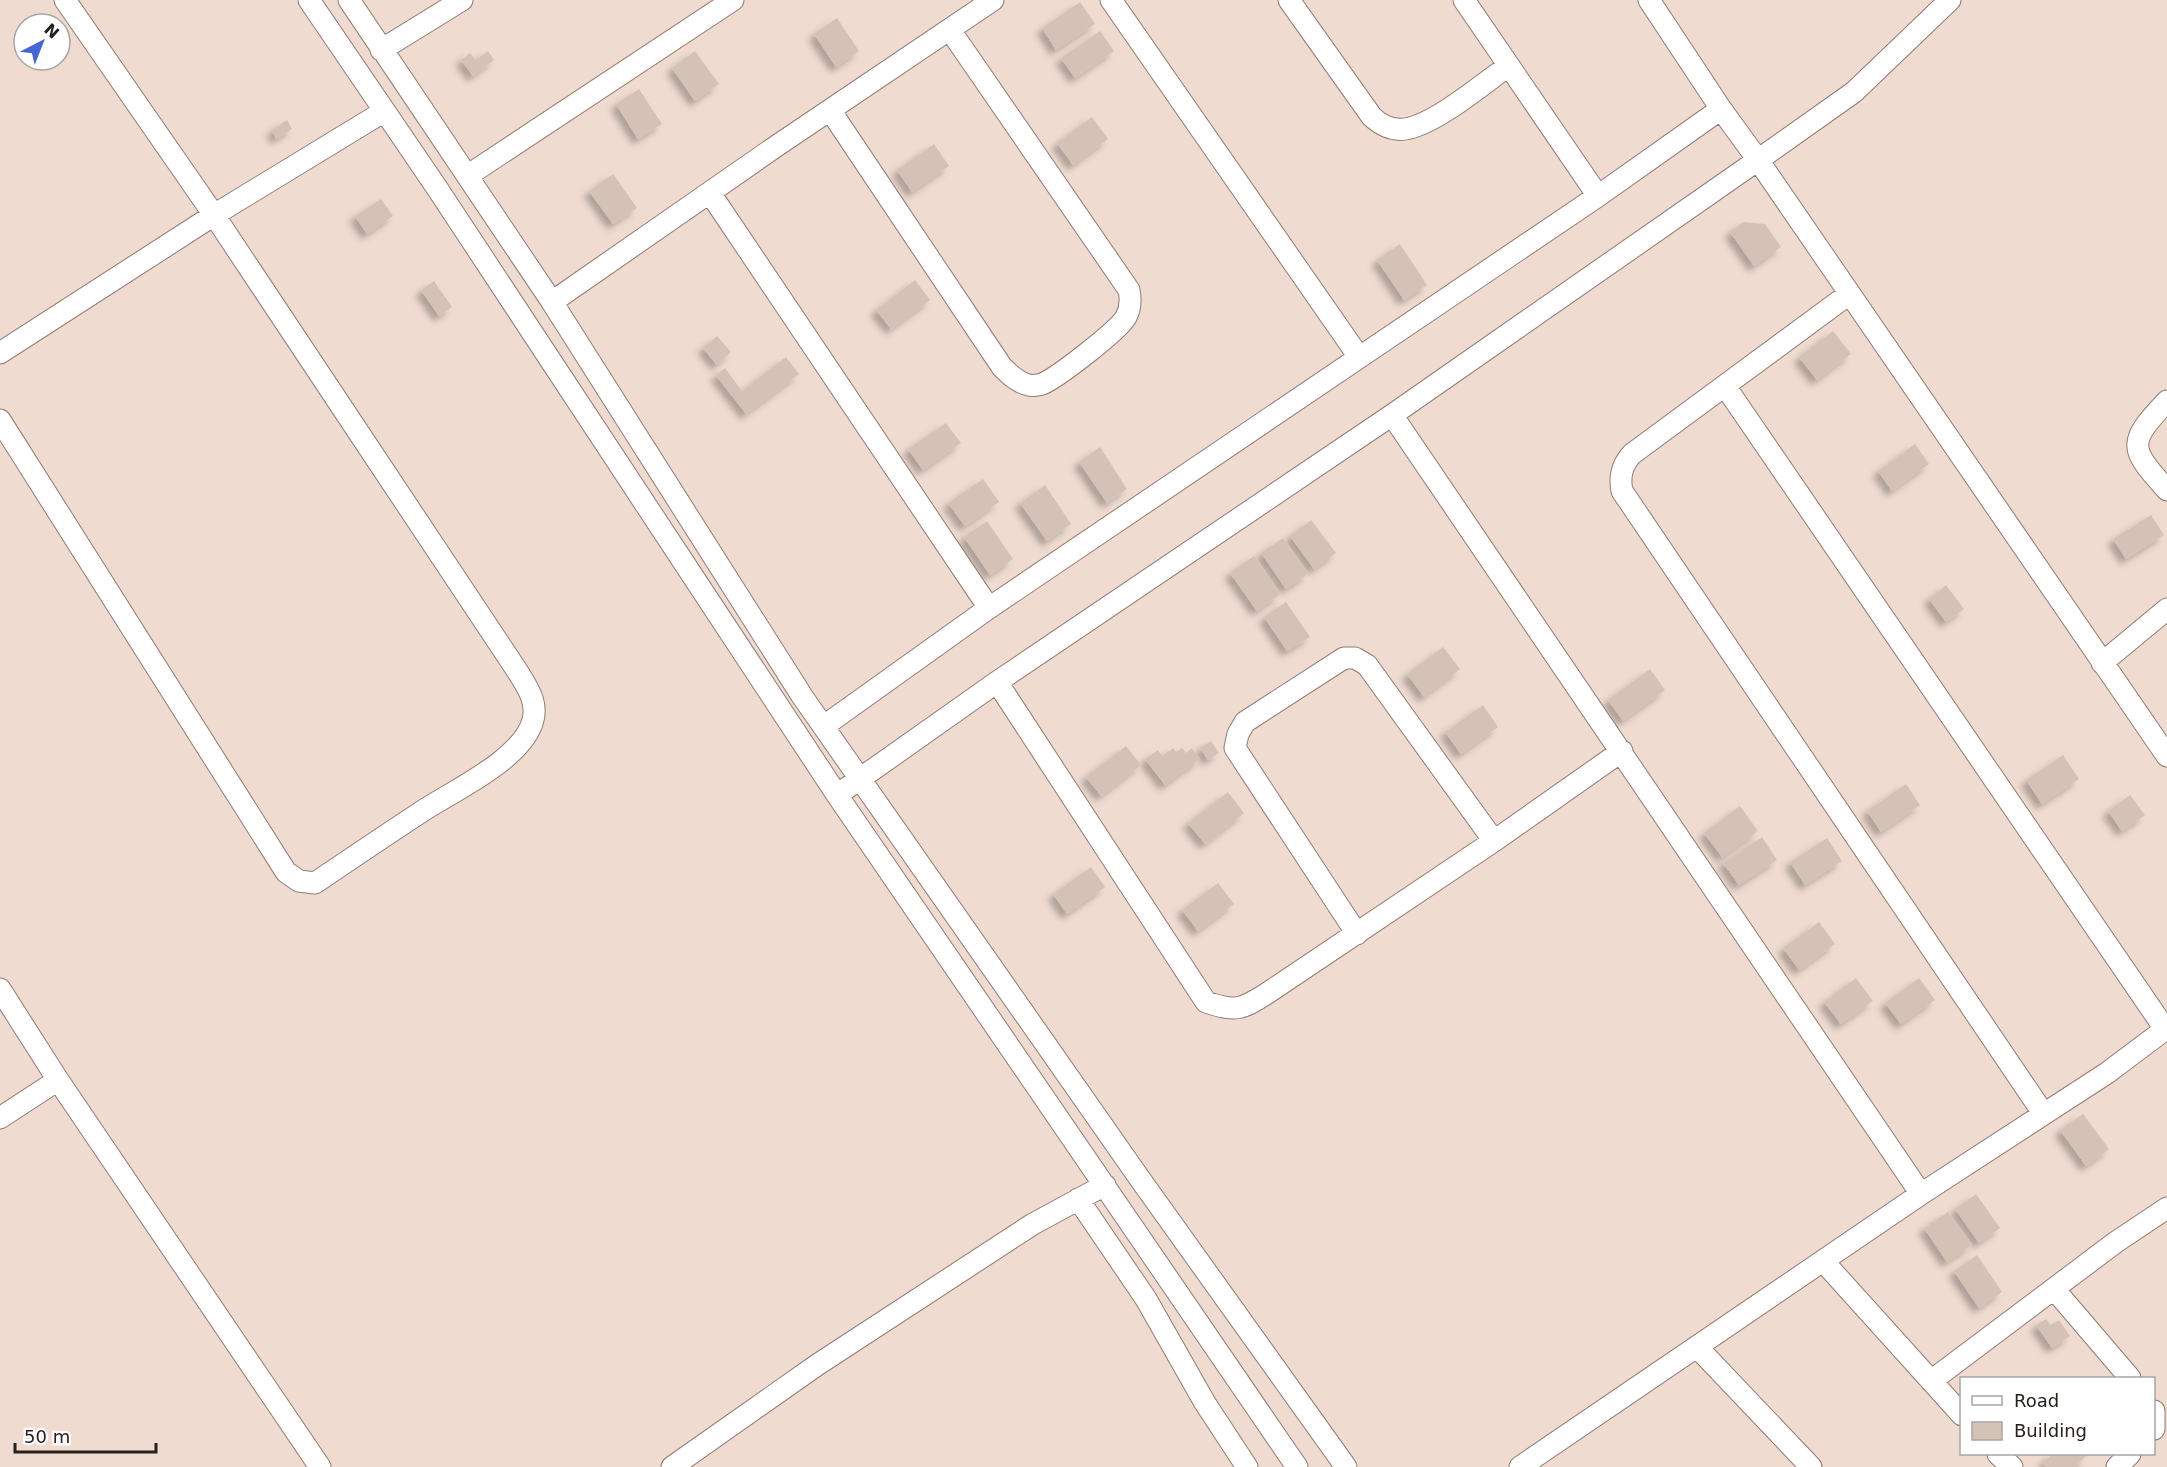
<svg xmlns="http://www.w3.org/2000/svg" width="2167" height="1467" viewBox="0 0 2167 1467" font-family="'DejaVu Sans',sans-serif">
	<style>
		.building { fill: #d5c2b6; filter: url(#shadow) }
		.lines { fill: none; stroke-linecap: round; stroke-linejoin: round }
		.minor-casing { stroke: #8e7c72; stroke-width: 23 }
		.minor { stroke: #fff; stroke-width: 21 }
	</style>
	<defs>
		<filter id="shadow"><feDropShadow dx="-5.5" dy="5.5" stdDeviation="3" flood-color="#0004"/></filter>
	</defs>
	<rect width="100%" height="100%" fill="#efdbd0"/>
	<path class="building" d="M1080,2L1095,24L1056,50L1042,28Z
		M837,18L859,51L836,67L814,34Z
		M1100,31L1114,51L1075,78L1061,58Z
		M488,51L494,60L473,76L461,60L470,53L476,60Z
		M695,51L719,84L695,101L672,68Z
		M639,89L662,124L638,139L616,104Z
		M1092,117L1108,139L1073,165L1057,143Z
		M287,120L292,129L276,139L272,130Z
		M934,144L949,166L912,192L897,170Z
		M613,174L637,208L613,224L589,191Z
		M381,199L393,216L367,234L355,216Z
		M1743,222L1765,224L1781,247L1754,266L1730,232Z
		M1400,244L1427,285L1404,300L1377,260Z
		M915,280L930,300L891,329L876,310Z
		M434,281L452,307L439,316L421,290Z
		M1833,331L1851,354L1817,380L1799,357Z
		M717,336L731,352L717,365L703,348Z
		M786,357L799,374L746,414L716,375L725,368L742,391Z
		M946,423L961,443L923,470L908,449Z
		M1915,444L1929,464L1892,491L1878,471Z
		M1100,447L1127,489L1107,503L1079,462Z
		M983,479L999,502L965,526L948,503Z
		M1045,485L1071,524L1047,541L1020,503Z
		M2151,515L2164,535L2126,559L2113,539Z
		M1311,520L1336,553L1314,569L1290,536Z
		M987,521L1013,559L990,575L964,537Z
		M1283,538L1308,574L1286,589L1261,553Z
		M1254,556L1280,594L1257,611L1230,573Z
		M1946,585L1964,609L1946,622L1929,599Z
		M1286,602L1310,637L1287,651L1264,617Z
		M1443,647L1460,669L1424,697L1407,674Z
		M1650,669L1665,690L1623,721L1608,700Z
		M1483,705L1498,727L1461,754L1445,732Z
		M1211,741L1219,753L1208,760L1200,748Z
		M1126,746L1141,765L1101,796L1086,777Z
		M1173,748L1176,752L1182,748L1186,753L1192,748L1200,759L1165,785L1145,759L1158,750L1162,756Z
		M2063,755L2079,779L2042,804L2026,780Z
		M1906,784L1920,805L1881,832L1867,811Z
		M1228,792L1244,813L1205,844L1188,823Z
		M2130,795L2145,815L2122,831L2108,811Z
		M1740,806L1758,831L1722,857L1704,833Z
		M1762,837L1777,860L1739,885L1723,863Z
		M1827,838L1842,861L1805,885L1790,862Z
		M1091,867L1105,887L1067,914L1053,894Z
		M1218,883L1234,904L1198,931L1182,910Z
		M1819,922L1835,944L1799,970L1783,948Z
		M1856,978L1873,1001L1841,1024L1824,1002Z
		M1919,978L1935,1000L1901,1024L1885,1003Z
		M2083,1114L2109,1149L2086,1166L2060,1130Z
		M1976,1194L2000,1228L1979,1243L1955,1209Z
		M1948,1212L1972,1245L1947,1262L1924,1228Z
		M1977,1255L2002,1292L1979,1308L1954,1271Z
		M2046,1319L2051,1325L2059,1320L2070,1336L2052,1348L2036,1325Z
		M2052,1454H2088L2075,1467H2046L2043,1463Z"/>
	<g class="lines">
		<g class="minor-casing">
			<path id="minor" d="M309,0L437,188L837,795L1297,1467
				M349,0L552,302L802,696L1140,1179L1346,1467
				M1111,0L1359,357
				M1289,0L1372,117C1381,125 1392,131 1405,129C1434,125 1483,84 1508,66
				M1464,0L1598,196
				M1649,0L1721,109
				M1950,0L1854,92L1758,160L2167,756
				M381,50L462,0
				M830,110L1002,367C1009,374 1018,383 1029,385C1032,386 1039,385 1042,384C1057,378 1119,330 1126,317C1131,308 1131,300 1129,290L950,30
				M467,176L733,0
				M710,193L989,608
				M1849,294L1632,454C1622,465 1619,476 1622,491L2043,1113
				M552,302L775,147L993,0
				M0,353L214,215L383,112
				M1725,386L2165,1029
				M2167,401C2127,443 2129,448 2167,490
				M1392,415L1921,1194
				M0,420L286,872L299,881L315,883C349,860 383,837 418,814C450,792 523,760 533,720C538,701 526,685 516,669L214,215L65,0
				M2102,663L2167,609
				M997,682L1206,1002C1235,1012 1241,1010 1266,994L1494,841L1622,751
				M824,726L989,608L1598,196L1721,109L1758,160L1392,415L997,682L837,795
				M1357,934L1235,748L1238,734L1245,722L1344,658H1355L1367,665L1494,841
				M0,989L58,1080L320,1467
				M0,1118L58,1080
				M1078,1199L1146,1299L1205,1403L1247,1467
				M1823,1261L1962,1415
				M2054,1289L2130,1378
				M1697,1347L1811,1467
				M1931,1381L2116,1242L2167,1208
				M2154,1411V1429
				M1998,1454L2012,1467
				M672,1467L817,1365L1033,1224L1105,1185
				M1520,1467L1921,1194L2107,1073L2167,1028
				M2117,1467L2130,1454"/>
		</g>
		<use href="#minor" class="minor"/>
	</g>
	<rect x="1960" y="1377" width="195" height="78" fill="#ffffff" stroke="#a9a6a4" stroke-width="1.5"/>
	<rect x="1972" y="1396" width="30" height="9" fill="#ffffff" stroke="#a9a6a4" stroke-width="1.5"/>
	<text x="2014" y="1407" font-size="18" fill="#27201c">Road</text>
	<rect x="1972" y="1422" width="30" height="18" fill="#d5c2b6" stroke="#a9a6a4" stroke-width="1.5"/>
	<text x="2014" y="1437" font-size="18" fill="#27201c">Building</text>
	<g transform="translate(42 42) rotate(42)"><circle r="28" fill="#ffffff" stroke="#a9a6a4" stroke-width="1.5"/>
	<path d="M0-4.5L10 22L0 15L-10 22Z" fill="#4565d8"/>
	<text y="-9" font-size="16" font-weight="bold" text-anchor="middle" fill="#27201c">N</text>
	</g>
	<path d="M15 1443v9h141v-9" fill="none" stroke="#27201c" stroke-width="3"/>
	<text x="24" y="1443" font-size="18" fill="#27201c" stroke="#ffffff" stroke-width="4.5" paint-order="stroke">50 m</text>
</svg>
